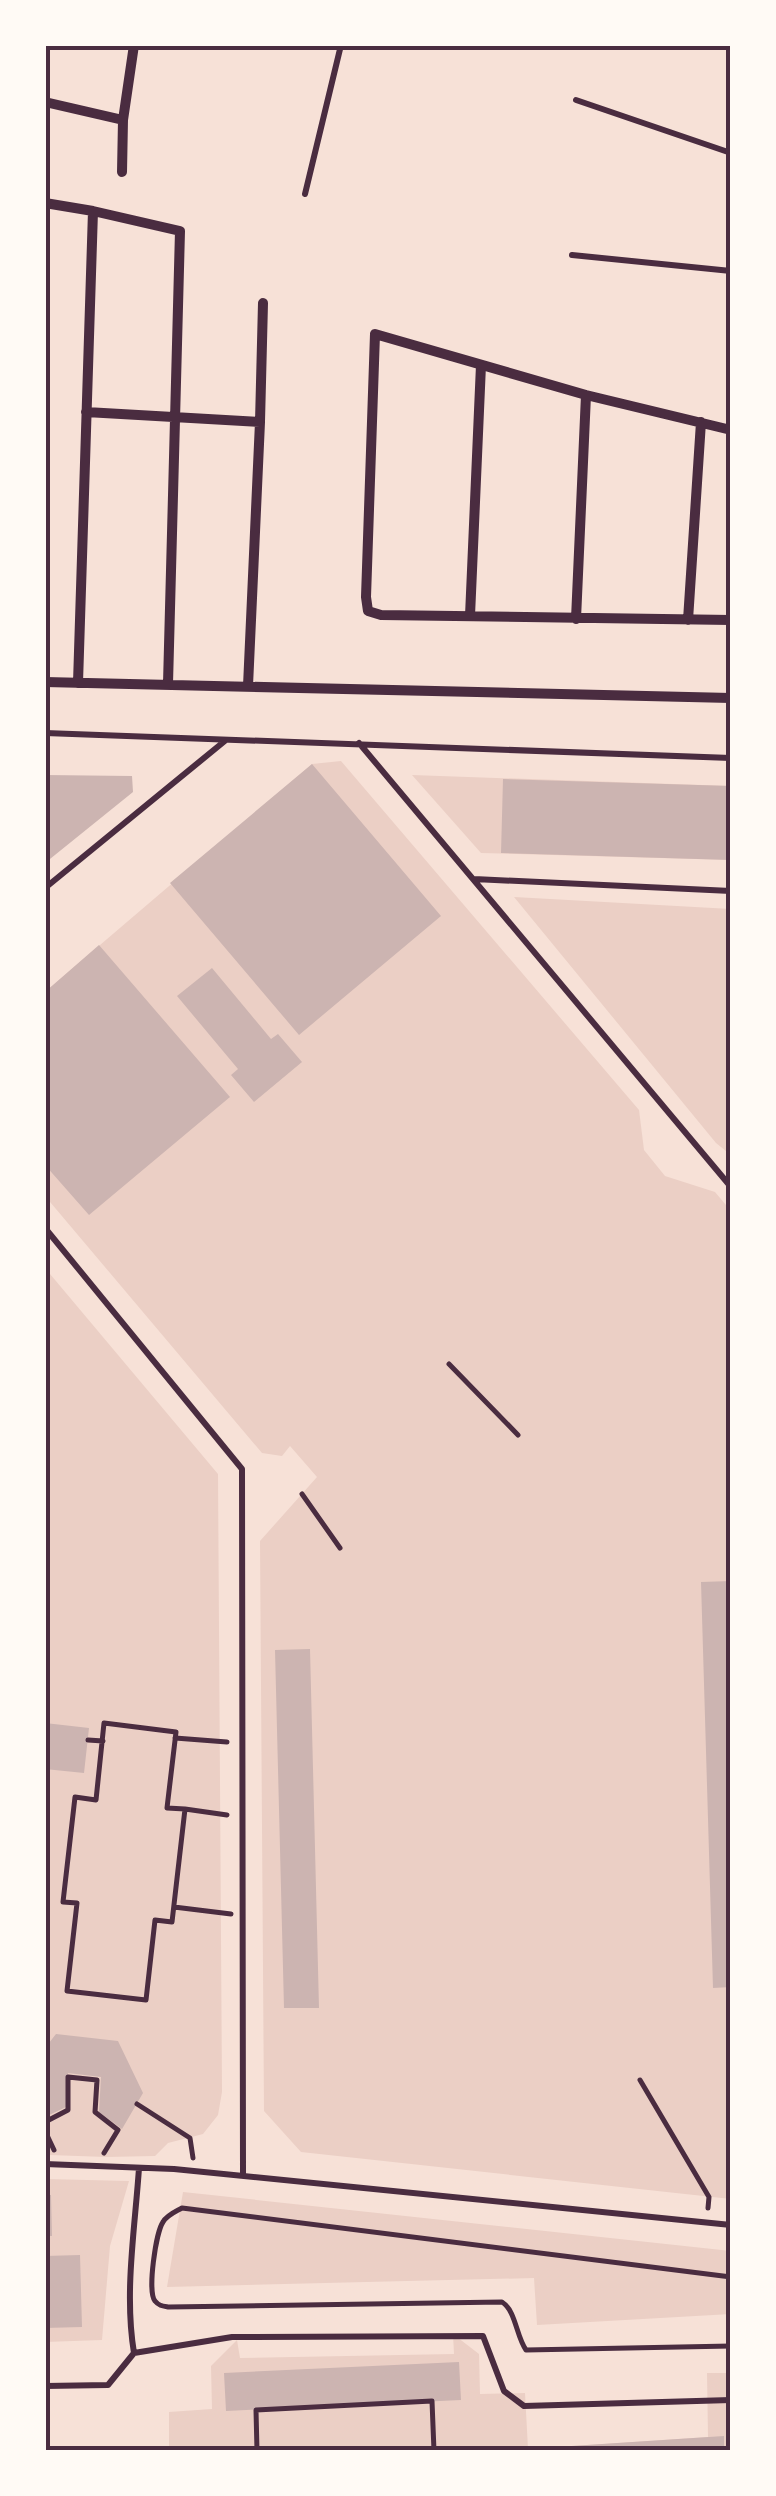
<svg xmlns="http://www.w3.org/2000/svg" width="776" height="2496" viewBox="0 0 776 2496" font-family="Roboto,sans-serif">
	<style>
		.green { fill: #ebcfc5 }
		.building { fill: #ccb4b1 }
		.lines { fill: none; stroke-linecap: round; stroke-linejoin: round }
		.path { stroke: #4a2c40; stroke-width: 5 }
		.service { stroke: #4a2c40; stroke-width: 6 }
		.minor { stroke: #4a2c40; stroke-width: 10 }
		.neatline { fill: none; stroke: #4a2c40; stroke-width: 4 }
	</style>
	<rect width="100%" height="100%" fill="#f7e1d7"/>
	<path class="green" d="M341,761L639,1110L644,1150L665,1176L715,1192L731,1211V2199L301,2152L264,2111L260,1541L317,1477L290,1446L282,1456L262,1453L45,1196V992L312,764Z
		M412,775L731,786V860L481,853Z
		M514,897L731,909V1155L716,1143Z
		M45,1268L218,1474L222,2092L218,2115L203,2134L168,2143L155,2156L106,2157L50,2155L45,2143Z
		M45,2179L129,2181L110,2246L102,2340L45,2342Z
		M183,2192L731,2251V2314L537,2325L534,2278L167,2287Z
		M453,2334L479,2354L480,2394L525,2393L528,2449L708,2437L707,2373H731V2451H169V2412L212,2409L211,2366L237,2340L240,2358L454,2354Z"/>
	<path class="building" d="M312,764L441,916L299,1035L170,883Z
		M45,775L132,776L133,792L45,863Z
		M503,779L731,786V860L501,853Z
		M99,945L230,1097L89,1215L45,1165V992Z
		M212,968L271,1039L278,1034L302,1062L254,1102L231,1075L238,1069L177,996Z
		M731,1581V1987L713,1988L701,1582Z
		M310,1649L319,2008H284L275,1650Z
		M45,1723L89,1728L84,1773L45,1769Z
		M56,2034L118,2041L143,2093L122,2129L99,2112L101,2077L68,2073L66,2107L45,2117V2048Z
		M45,2195H51L52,2236H45Z
		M80,2255L82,2327L45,2328V2256Z
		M459,2362L461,2400L226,2411L224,2373Z
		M724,2436V2451H541V2448Z"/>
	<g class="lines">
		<path class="path" d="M449,1364L518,1435
			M302,1494L340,1548
			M104,1723L176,1732L167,1808L185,1809L172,1922L155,1920L146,2000L67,1991L77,1903L63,1902L75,1797L96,1800Z
			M175,1738L227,1742
			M88,1740L103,1741
			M185,1809L227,1815
			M174,1907L231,1914
			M640,2080L709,2197L708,2208
			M137,2104L190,2138L193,2158
			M45,2122L68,2110V2077L97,2080L95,2112L118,2130L104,2153
			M45,2131L54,2150
			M731,2277L182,2208C175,2212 167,2215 163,2222C156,2232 147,2292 155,2301C159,2306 163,2306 169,2307L502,2302C516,2311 516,2336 526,2350L731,2346
			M257,2451L256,2410L432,2401L434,2451"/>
		<path class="service" d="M576,100L731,153
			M305,194L341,45
			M572,255L731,271
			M45,733L731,758
			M359,743L731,1187
			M474,879L731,891
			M45,888L226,740
			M45,1228L242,1469L243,2176
			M45,2164L174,2169L731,2225
			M134,2353C124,2293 135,2228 139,2168
			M45,2386L108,2385L134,2353L232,2337L483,2336L504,2391L524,2406L731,2400"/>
		<path class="minor" d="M45,102L123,120
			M122,172L123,120L134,45
			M45,203L93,211L180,231L168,684
			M86,412L260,422
			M731,430L586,395L375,334L366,597L368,611L381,615L731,620
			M470,616L481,365
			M576,619L586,395
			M688,620L701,422
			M45,682L731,698
			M78,683L93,211
			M248,686L260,422L263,303"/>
	</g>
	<rect width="776" height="2496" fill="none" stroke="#fffaf5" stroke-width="95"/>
	<rect x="48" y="48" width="680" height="2400" class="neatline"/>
</svg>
